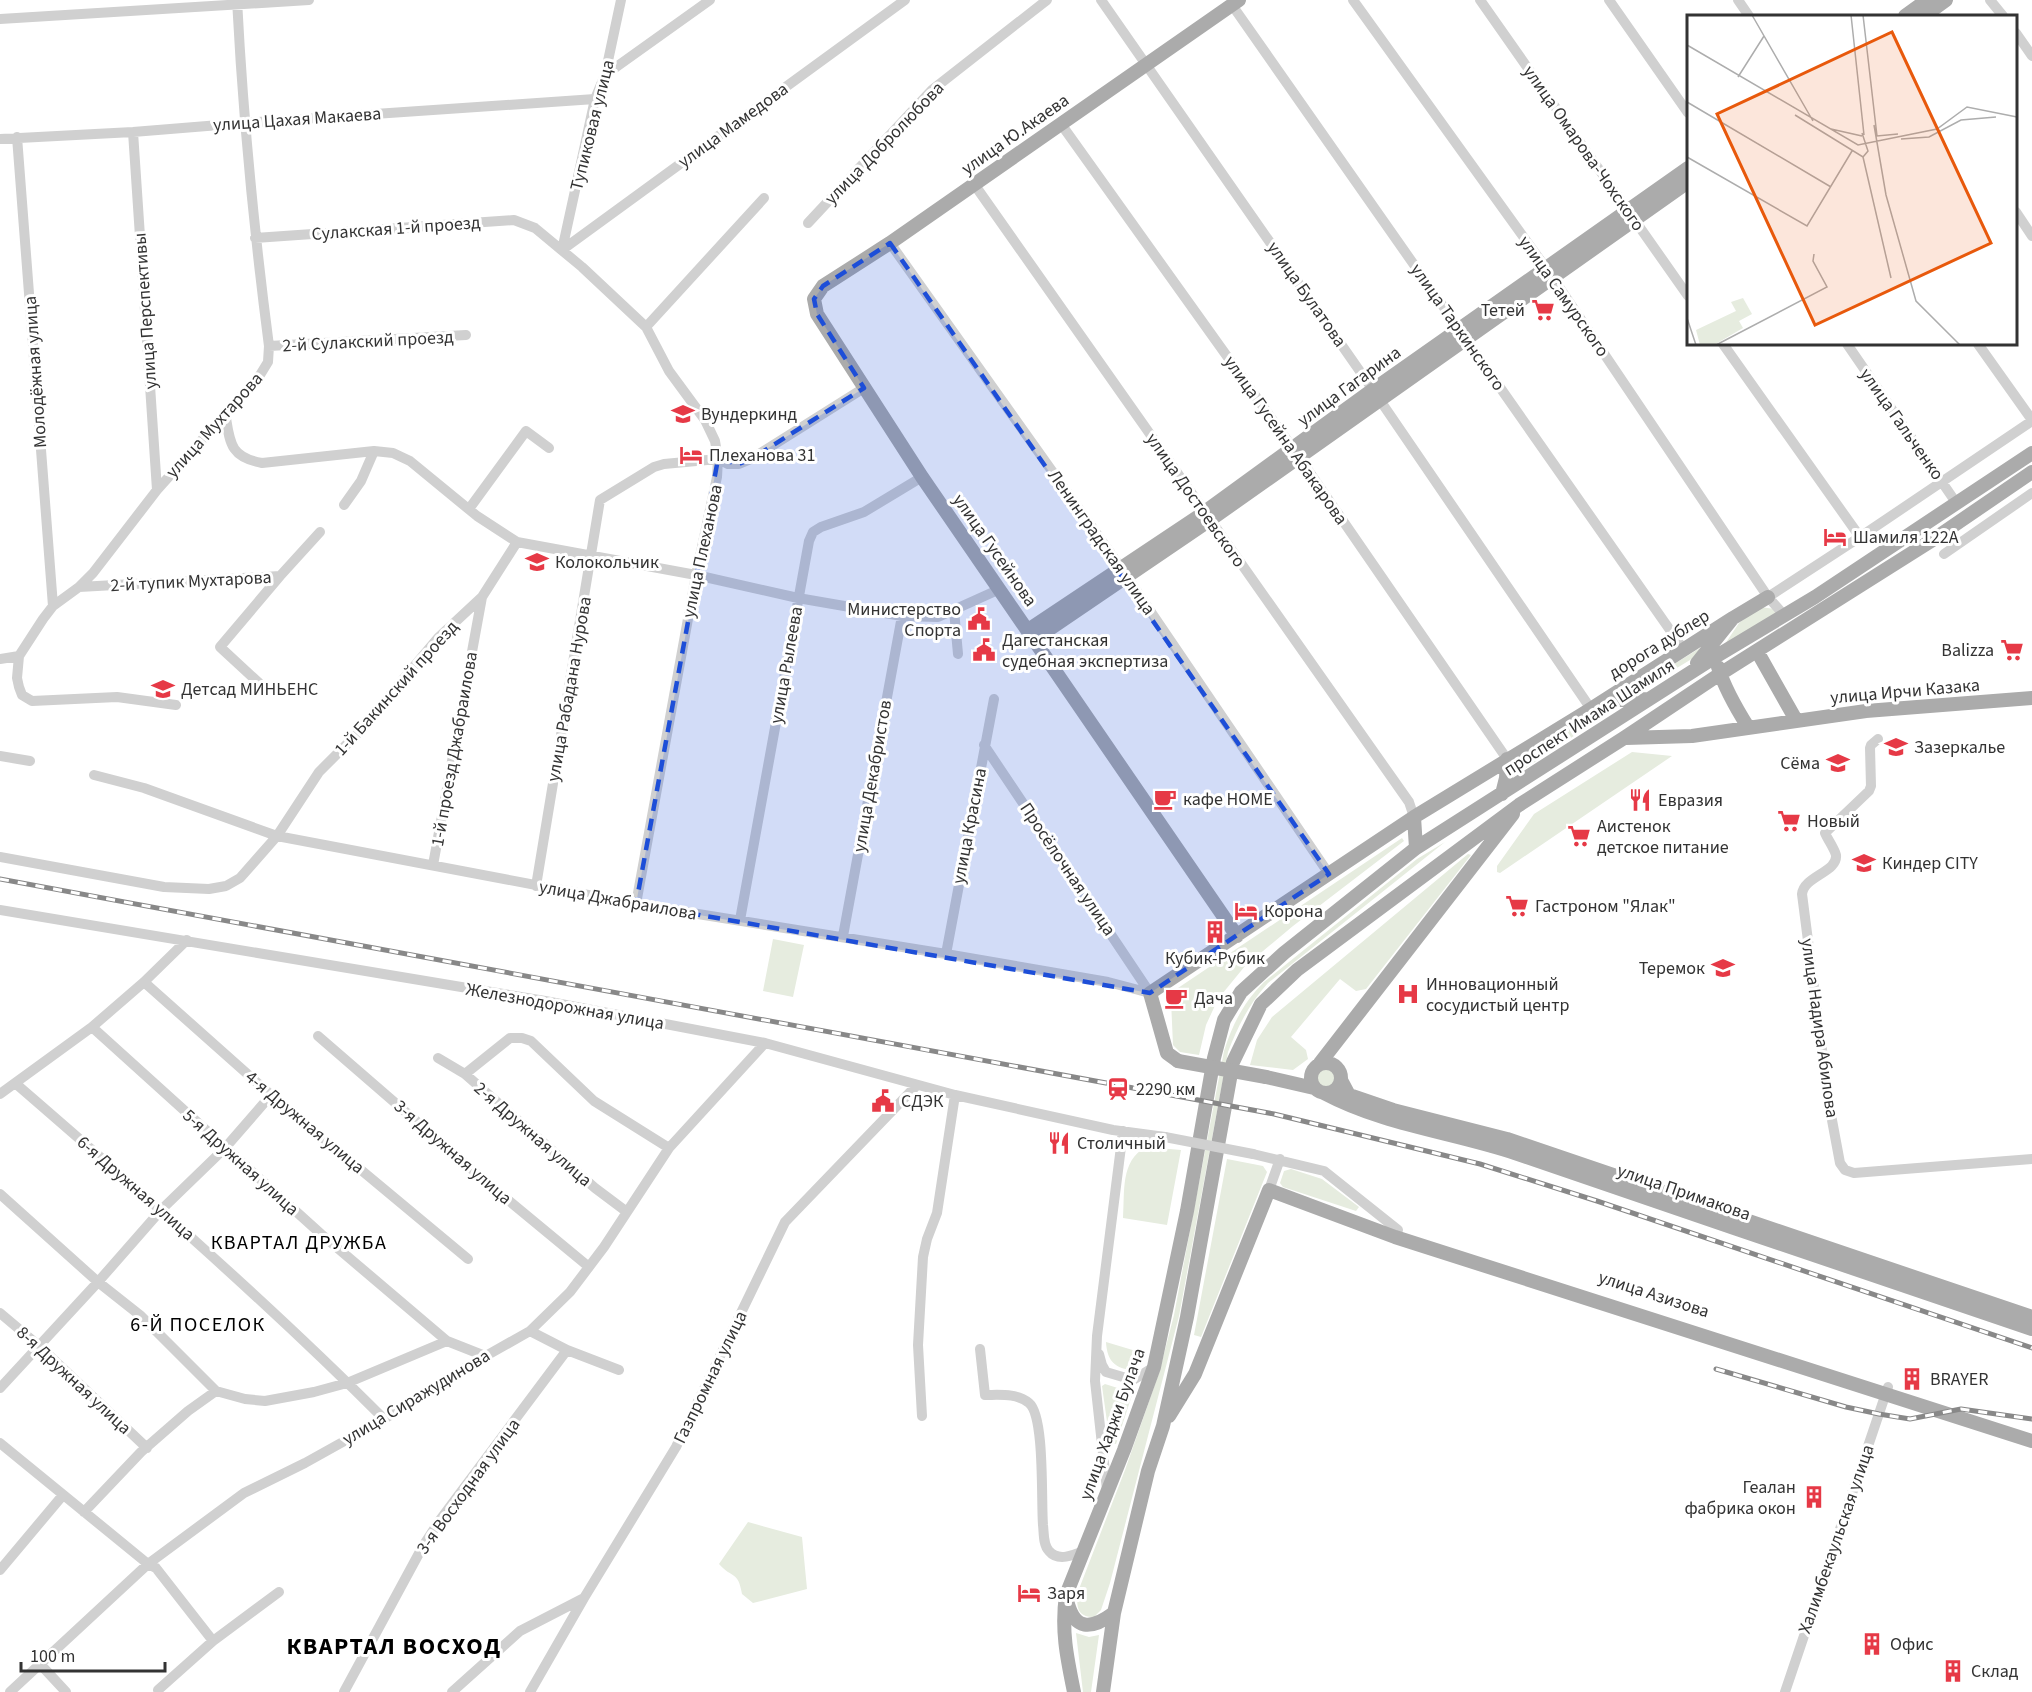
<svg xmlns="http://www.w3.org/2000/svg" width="2032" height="1692" viewBox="0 0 2032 1692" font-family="'Source Sans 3',sans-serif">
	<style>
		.green { fill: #e6ecdf }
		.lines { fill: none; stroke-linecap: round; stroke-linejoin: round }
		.minor { stroke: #d0d0d0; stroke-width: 10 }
		.major { stroke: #ababab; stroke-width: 14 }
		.rail-casing { stroke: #888; stroke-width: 5 }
		.rail { stroke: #fff; stroke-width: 3; stroke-dasharray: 9; stroke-linecap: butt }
		.minor-bridge { stroke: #d0d0d0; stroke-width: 10 }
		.major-bridge { stroke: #ababab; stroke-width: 14 }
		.marked { fill: #1d4ed8; fill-opacity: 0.2; stroke: #1d4ed8; stroke-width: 4.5; stroke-dasharray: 12 8; stroke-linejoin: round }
		.labels { text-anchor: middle; stroke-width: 6; stroke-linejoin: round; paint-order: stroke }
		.street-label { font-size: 18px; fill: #333; stroke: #fff }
		.poi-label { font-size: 18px; fill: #333; stroke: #fff; text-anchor: start }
		.neighbourhood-label { font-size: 20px; letter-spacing: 1.5px; fill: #000; stroke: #fff }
		.district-label { font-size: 24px; font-weight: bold; letter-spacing: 1.5px; fill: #000; stroke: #fff }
		.inset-road { fill: none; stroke: #adadad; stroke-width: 1.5 }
		.view { fill: #e8590c; fill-opacity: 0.15; stroke: #e8590c; stroke-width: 3 }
		.inset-edge { fill: none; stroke: #333; stroke-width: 3 }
	</style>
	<rect width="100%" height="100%" fill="#fff"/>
	<path class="green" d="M1760,607L1775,609L1776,614L1725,644L1739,623Z
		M1713,640L1708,649L1631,696L1621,697Z
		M1608,703H1623L1508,780L1511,766Z
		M1632,752L1672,756L1500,873L1497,872V866L1534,814Z
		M1402,838L1404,841L1293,926L1245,966L1218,999L1206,1025L1199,1055L1180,1052L1173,1045L1171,1000L1175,990Z
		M1445,842L1268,983C1249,1004 1238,1026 1228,1052L1179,1316L1110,1583L1101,1610L1094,1617C1075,1617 1076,1603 1079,1589L1125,1470L1159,1373L1174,1315L1224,1051C1233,1023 1244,1002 1264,982L1417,859Z
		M1468,854L1471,855L1366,989L1356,991L1340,979L1291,1037L1306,1050L1308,1059L1293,1070L1250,1065L1257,1040L1272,1017Z
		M773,939L804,945L793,997L763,991Z
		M1317 1078a9 9 0 1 1 18 0a9 9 0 1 1-18 0Z
		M1146,1147L1181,1150L1167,1225L1123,1218C1125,1192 1120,1161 1146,1147Z
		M1227,1159L1263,1166L1267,1172L1201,1337L1194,1335Z
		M1291,1169L1322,1179L1359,1207L1356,1211L1283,1187L1280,1183L1284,1171Z
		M1106,1342L1146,1354L1134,1370C1115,1369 1107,1361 1106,1342Z
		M1105,1384L1124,1390L1134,1389L1116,1444L1110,1443L1102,1386Z
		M748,1522L802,1537L807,1589L753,1603L742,1594C738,1570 732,1579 719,1564Z
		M1076,1633L1089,1637L1099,1635L1091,1692H1083Z"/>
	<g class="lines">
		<path class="minor" d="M1101,0L1373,390L1591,709
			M1353,0L1553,278L1768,597L1784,615
			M1480,0L1688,296
			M1609,0L1688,113
			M1738,0L1749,16
			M1990,0L2003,16
			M1232,5L1684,650
			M0,19L309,0
			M2016,33L2032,56
			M605,75L710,0
			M1061,124L1299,457L1507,759
			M133,132L157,490
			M17,137L53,606
			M0,139L133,132L244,123L595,99
			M974,184L1409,802L1414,817
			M2016,212L2032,236
			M808,223L932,90L1047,0
			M255,238L514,220L535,228L582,267L646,327L669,371L705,420L715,441L718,459L717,477L696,575L636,904
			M890,243L1121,568L1329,874
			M562,250L905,0
			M562,250L595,99L605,75L621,0
			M646,327L764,198
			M1723,344L1860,537
			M1847,344L1957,504
			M1978,344L2032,420
			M269,346L466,335
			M225,412C230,442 229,457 262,463L374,451L393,453L410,461L477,516L517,542L696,575L798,598L902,616L938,617L1000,589
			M344,505L361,481L374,451
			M469,509L526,431L549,448
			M1944,554L2032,493
			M79,587L280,576
			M1768,597L1860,537L2032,421
			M954,610L958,654
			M0,659L19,656
			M259,683L220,647L280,576L320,532
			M176,705L117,697L32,701L22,695L19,687L17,678L19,656L43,619L53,606L79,587L93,573L157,490L260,375L268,362L269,346C254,231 243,116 237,0
			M1878,739L1871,745L1870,748L1871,786L1869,791L1825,833C1828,840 1834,848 1836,855C1838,872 1804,876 1802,894L1829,1104L1840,1163L1845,1170L1854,1173L2032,1159
			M984,745L1150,993
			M0,756L30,761
			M94,775L144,788L277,836L636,904L946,954L1108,982L1150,993
			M0,857L164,887L209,889L226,886L240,878L277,836L319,772L358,733L438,638L482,597L517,542
			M433,865L482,597
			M536,886L600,500L654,467L664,464L718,459L728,464H739L751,459L864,388
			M0,910L545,1001L765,1043L955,1095L1113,1130L1165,1137
			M740,920L809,541L813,532L821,527L864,512L922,477
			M843,936L902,616
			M946,954L994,699
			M144,982L271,1095L468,1259
			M92,1027L321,1234L447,1341
			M318,1036L490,1185L589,1267
			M438,1058L465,1074L595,1188L627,1212
			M465,1074L510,1038H522L531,1041L594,1101L669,1148
			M15,1083C141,1192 266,1301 384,1419
			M0,1094L92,1027L144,982L187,940
			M1253,1154L1324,1171L1398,1230
			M1269,1190L1280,1159
			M0,1194L98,1282L141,1316L216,1391
			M0,1313L38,1345L147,1448
			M530,1331L567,1350L619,1370
			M980,1349L985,1395C1000,1395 1017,1393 1029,1403C1045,1416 1041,1501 1043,1525C1044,1533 1043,1545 1049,1551C1058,1562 1074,1555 1083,1551
			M1099,1354L1102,1365L1106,1372L1133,1380L1154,1367
			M0,1388L98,1282L162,1209L225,1148L271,1095
			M922,1416L918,1345L923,1257L927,1239L937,1213L955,1095
			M0,1443L148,1564L156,1568L213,1641
			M1107,1490L1095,1381L1097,1336L1123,1131
			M84,1512L141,1452L188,1411L216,1391L245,1399L265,1401L314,1392L347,1383L447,1341L485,1356
			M0,1570L63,1495
			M41,1665L66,1692
			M158,1690L213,1641L279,1592
			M10,1692L148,1564L244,1493L305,1463L384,1419L468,1366L530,1331L570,1292L604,1247L669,1148L765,1043
			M344,1692L423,1546L440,1520L567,1350
			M452,1692L520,1631L584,1598
			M530,1692L584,1598L676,1447L785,1222L917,1085
			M1785,1692L1888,1387"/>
		<path class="major" d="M1905,16L1927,0
			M1924,16L1946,0
			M1028,630L1199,516L1367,394L1688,168
			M1035,639L1210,520L1688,182
			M1757,651L1796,720
			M1697,663L1733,618L1768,597
			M1718,667C1725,689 1736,708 1748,727
			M1606,700L1649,699
			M1626,738L1692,736L1866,711L2032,698
			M1502,794L1506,778L1507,759
			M1414,817L1416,848
			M1237,936L922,477L817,314L814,299L823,286L890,243L1239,0
			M1178,1061L1167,1053L1150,993L1414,817L1586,712L1733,618
			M1311 1078a15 15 0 1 1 30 0a15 15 0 1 1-30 0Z
			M1320,1063L1513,814
			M1266,1077L1314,1088
			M1341,1080L1349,1095L1393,1110L1507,1139L2032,1317
			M1324,1093C1384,1125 1452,1132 1515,1153C1687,1212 1860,1271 2032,1329
			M1169,1416L1195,1374L1269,1190L1395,1237L2032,1441
			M1067,1600C1074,1631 1091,1630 1114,1613
			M1074,1692C1067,1658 1061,1630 1066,1595L1124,1450L1154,1367L1187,1211L1214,1058L1224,1020L1241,992L1284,953L1416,848L1715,657L1815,597L2032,453
			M1103,1692L1114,1613L1148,1471L1163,1426L1187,1317L1233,1062L1261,1004L1297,970L1519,805L1624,738L1720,674L1934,539L2032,472"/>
		<g class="rail-casing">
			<path id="rail" d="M0,879L1274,1114L1480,1164L1597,1201L2032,1348
				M1716,1369L1846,1407L1879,1414L1910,1419L1961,1409L2032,1419"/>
		</g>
		<use href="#rail" class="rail"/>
		<path class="minor-bridge" d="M1165,1137L1253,1154"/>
		<path class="major-bridge" d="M1178,1061L1266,1077"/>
	</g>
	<path class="marked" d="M890,243L1329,874L1150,993L636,904L718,459L739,464L751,459L864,388L817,314L814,299L823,286Z"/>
	<defs>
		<g id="supermarket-bare" transform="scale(1.8)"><path d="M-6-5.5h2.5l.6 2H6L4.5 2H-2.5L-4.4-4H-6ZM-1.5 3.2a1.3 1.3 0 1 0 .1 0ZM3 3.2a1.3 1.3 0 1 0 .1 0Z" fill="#e63946" stroke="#fff" stroke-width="2.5" paint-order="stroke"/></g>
		<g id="school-bare" transform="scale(1.8)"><path d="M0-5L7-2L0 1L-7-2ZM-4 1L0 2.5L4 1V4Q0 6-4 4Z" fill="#e63946" stroke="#fff" stroke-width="2.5" paint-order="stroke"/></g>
		<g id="hotel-bare" transform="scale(1.8)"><path d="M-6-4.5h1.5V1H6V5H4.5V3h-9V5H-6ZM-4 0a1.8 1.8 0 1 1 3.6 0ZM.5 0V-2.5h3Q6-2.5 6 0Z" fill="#e63946" stroke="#fff" stroke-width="2.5" paint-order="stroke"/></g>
		<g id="civic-bare" transform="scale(1.8)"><path d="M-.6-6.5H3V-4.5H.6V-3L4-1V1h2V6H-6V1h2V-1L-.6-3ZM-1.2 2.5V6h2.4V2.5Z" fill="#e63946" stroke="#fff" stroke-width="2.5" paint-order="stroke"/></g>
		<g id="cafe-bare" transform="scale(1.8)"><path d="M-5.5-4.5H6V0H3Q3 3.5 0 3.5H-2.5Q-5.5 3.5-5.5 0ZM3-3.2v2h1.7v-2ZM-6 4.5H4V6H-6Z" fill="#e63946" stroke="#fff" stroke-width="2.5" paint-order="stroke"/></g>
		<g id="restaurant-bare" transform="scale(1.8)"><path d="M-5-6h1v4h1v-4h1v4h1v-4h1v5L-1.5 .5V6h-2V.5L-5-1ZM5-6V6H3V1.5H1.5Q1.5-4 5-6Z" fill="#e63946" stroke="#fff" stroke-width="2.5" paint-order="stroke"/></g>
		<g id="building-bare" transform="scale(1.8)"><path d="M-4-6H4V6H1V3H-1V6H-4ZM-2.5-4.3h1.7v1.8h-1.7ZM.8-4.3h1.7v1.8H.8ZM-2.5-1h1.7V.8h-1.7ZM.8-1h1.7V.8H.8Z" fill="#e63946" stroke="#fff" stroke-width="2.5" paint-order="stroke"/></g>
		<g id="hospital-bare" transform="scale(1.8)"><path d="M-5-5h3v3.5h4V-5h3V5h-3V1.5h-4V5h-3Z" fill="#e63946" stroke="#fff" stroke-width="2.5" paint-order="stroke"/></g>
		<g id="station-bare" transform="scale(1.8)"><path d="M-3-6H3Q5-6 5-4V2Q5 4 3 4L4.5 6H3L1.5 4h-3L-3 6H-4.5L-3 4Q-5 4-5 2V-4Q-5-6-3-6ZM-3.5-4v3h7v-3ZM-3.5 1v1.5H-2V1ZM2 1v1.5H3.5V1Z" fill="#e63946" stroke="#fff" stroke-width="2.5" paint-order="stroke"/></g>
	</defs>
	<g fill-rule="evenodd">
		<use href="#supermarket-bare" x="1543" y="310"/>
		<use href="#school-bare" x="683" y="414"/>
		<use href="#hotel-bare" x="691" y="455"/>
		<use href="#hotel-bare" x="1835" y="537"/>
		<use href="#school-bare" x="537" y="562"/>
		<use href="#civic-bare" x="979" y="619"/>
		<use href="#civic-bare" x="984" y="650"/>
		<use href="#supermarket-bare" x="2012" y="650"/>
		<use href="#school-bare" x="163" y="689"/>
		<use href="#school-bare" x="1896" y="747"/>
		<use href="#school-bare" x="1838" y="763"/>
		<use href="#cafe-bare" x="1165" y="799"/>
		<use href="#restaurant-bare" x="1640" y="800"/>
		<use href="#supermarket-bare" x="1789" y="821"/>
		<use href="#supermarket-bare" x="1579" y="836"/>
		<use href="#school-bare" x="1864" y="863"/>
		<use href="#supermarket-bare" x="1517" y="906"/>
		<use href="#hotel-bare" x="1246" y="911"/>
		<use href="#building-bare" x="1215" y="932"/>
		<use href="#school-bare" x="1723" y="968"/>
		<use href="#hospital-bare" x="1408" y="994"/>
		<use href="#cafe-bare" x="1176" y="998"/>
		<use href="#station-bare" x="1118" y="1089"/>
		<use href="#civic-bare" x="883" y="1101"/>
		<use href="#restaurant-bare" x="1059" y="1143"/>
		<use href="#building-bare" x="1912" y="1379"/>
		<use href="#building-bare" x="1814" y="1497"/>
		<use href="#hotel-bare" x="1029" y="1593"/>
		<use href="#building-bare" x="1872" y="1644"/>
		<use href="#building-bare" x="1953" y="1671"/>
	</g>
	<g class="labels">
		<g class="street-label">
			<text transform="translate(297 119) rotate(-4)" y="6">улица Цахая Макаева</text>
			<text transform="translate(592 125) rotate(-76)" y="6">Тупиковая улица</text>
			<text transform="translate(733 125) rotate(-36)" y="6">улица Мамедова</text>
			<text transform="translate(1015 134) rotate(-35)" y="6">улица Ю.Акаева</text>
			<text transform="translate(884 143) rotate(-46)" y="6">улица Добролюбова</text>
			<text transform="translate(1584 148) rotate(55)" y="6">улица Омарова-Чохского</text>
			<text transform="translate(396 228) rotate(-4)" y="6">Сулакская 1-й проезд</text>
			<text transform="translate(1307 294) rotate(55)" y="6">улица Булатова</text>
			<text transform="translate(1564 296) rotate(55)" y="6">улица Самурского</text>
			<text transform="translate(145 311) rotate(-94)" y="6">улица Перспективы</text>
			<text transform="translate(1458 327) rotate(55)" y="6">улица Таркинского</text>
			<text transform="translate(368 341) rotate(-3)" y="6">2-й Сулакский проезд</text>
			<text transform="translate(35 372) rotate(-94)" y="6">Молодёжная улица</text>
			<text transform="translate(1349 386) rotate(-36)" y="6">улица Гагарина</text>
			<text transform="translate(1902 424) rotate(55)" y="6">улица Гальченко</text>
			<text transform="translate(214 425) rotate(-48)" y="6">улица Мухтарова</text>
			<text transform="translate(1286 440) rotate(55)" y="6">улица Гусейна Абакарова</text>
			<text transform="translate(1196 500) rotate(55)" y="6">улица Достоевского</text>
			<text transform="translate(1102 542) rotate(55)" y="6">Ленинградская улица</text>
			<text transform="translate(995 550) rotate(55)" y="6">улица Гусейнова</text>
			<text transform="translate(702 551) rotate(-78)" y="6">улица Плеханова</text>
			<text transform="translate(191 581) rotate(-3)" y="6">2-й тупик Мухтарова</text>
			<text transform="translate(1659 644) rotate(-32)" y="6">дорога дублер</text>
			<text transform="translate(786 665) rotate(-80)" y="6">улица Рылеева</text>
			<text transform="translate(396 688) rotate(-48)" y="6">1-й Бакинский проезд</text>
			<text transform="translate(569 689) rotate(-80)" y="6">улица Рабадана Нурова</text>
			<text transform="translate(1905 691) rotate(-5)" y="6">улица Ирчи Казака</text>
			<text transform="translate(1589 717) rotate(-33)" y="6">проспект Имама Шамиля</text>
			<text transform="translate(454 749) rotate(-80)" y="6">1-й проезд Джабраилова</text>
			<text transform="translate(872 776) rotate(-80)" y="6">улица Декабристов</text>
			<text transform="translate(969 826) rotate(-79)" y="6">улица Красина</text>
			<text transform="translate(1068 869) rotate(56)" y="6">Просёлочная улица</text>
			<text transform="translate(618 900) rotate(10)" y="6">улица Джабраилова</text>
			<text transform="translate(565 1006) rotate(10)" y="6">Железнодорожная улица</text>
			<text transform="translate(1820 1028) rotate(82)" y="6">улица Надира Абилова</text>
			<text transform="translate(305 1122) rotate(40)" y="6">4-я Дружная улица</text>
			<text transform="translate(533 1134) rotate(41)" y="6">2-я Дружная улица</text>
			<text transform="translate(453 1152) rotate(41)" y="6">3-я Дружная улица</text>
			<text transform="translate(241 1162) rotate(42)" y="6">5-я Дружная улица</text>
			<text transform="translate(136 1188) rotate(41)" y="6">6-я Дружная улица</text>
			<text transform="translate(1684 1192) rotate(19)" y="6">улица Примакова</text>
			<text transform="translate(1654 1294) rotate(18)" y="6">улица Азизова</text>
			<text transform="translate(710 1377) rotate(-64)" y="6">Газпромная улица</text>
			<text transform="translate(74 1380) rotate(43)" y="6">8-я Дружная улица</text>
			<text transform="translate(416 1397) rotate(-31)" y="6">улица Сиражудинова</text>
			<text transform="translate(1112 1424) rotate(-70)" y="6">улица Хаджи Булача</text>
			<text transform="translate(468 1486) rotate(-54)" y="6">3-я Восходная улица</text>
			<text transform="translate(1836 1539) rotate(-71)" y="6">Халимбекаульская улица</text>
		</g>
		<g class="poi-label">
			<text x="1525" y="316" text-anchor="end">Тетей</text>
			<text x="701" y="420">Вундеркинд</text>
			<text x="709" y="461">Плеханова 31</text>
			<text x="1853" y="543">Шамиля 122А</text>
			<text x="555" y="568">Колокольчик</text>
			<text x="961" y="615" text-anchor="end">Министерство<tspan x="961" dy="21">Спорта</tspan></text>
			<text x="1002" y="646">Дагестанская<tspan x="1002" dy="21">судебная экспертиза</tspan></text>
			<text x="1994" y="656" text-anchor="end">Balizza</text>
			<text x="181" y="695">Детсад МИНЬЕНС</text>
			<text x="1914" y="753">Зазеркалье</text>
			<text x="1820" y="769" text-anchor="end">Сёма</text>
			<text x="1183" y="805">кафе HOME</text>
			<text x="1658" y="806">Евразия</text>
			<text x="1807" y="827">Новый</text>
			<text x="1597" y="832">Аистенок<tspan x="1597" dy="21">детское питание</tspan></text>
			<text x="1882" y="869">Киндер CITY</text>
			<text x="1535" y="912">Гастроном "Ялак"</text>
			<text x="1264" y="917">Корона</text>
			<text x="1215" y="964" text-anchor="middle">Кубик-Рубик</text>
			<text x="1705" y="974" text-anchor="end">Теремок</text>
			<text x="1426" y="990">Инновационный<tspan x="1426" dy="21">сосудистый центр</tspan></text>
			<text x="1194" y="1004">Дача</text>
			<text x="1136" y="1095">2290 км</text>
			<text x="901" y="1107">СДЭК</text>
			<text x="1077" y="1149">Столичный</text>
			<text x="1930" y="1385">BRAYER</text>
			<text x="1796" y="1493" text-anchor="end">Геалан<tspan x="1796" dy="21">фабрика окон</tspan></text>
			<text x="1047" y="1599">Заря</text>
			<text x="1890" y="1650">Офис</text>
			<text x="1971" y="1677">Склад</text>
		</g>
		<g class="neighbourhood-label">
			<text x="299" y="1249">КВАРТАЛ ДРУЖБА</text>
			<text x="198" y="1331">6-Й ПОСЕЛОК</text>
		</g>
		<g class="district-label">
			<text x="394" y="1654">КВАРТАЛ ВОСХОД</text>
		</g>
	</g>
	<g transform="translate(1687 15)">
		<rect width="330" height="330" fill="#fff"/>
		<path d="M56,283L65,299L52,306L56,313L27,330H13L9,315L49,296L44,287Z" fill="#e6ecdf"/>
		<path class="inset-road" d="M65,0L126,106M164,0L177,120M176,0L190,121L211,119M0,30L171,130L250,114L280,92L330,102M51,62L77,21M0,87L144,172M108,100L176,142L181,136L175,118M187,110L199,180L229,286L273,330M144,114L175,121M214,124L242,122L274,105L309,102M0,142L120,211L165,136M176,142L204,263M0,303L9,330M29,330L140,272L126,246L127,239"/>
		<path class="view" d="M205,17L304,228L128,310L30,99Z"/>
		<rect width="330" height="330" class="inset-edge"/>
	</g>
	<path d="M21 1662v9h144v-9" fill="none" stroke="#333333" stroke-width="3"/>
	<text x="30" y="1662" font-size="18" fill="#333333" stroke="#ffffff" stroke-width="4.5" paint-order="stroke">100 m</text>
</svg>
